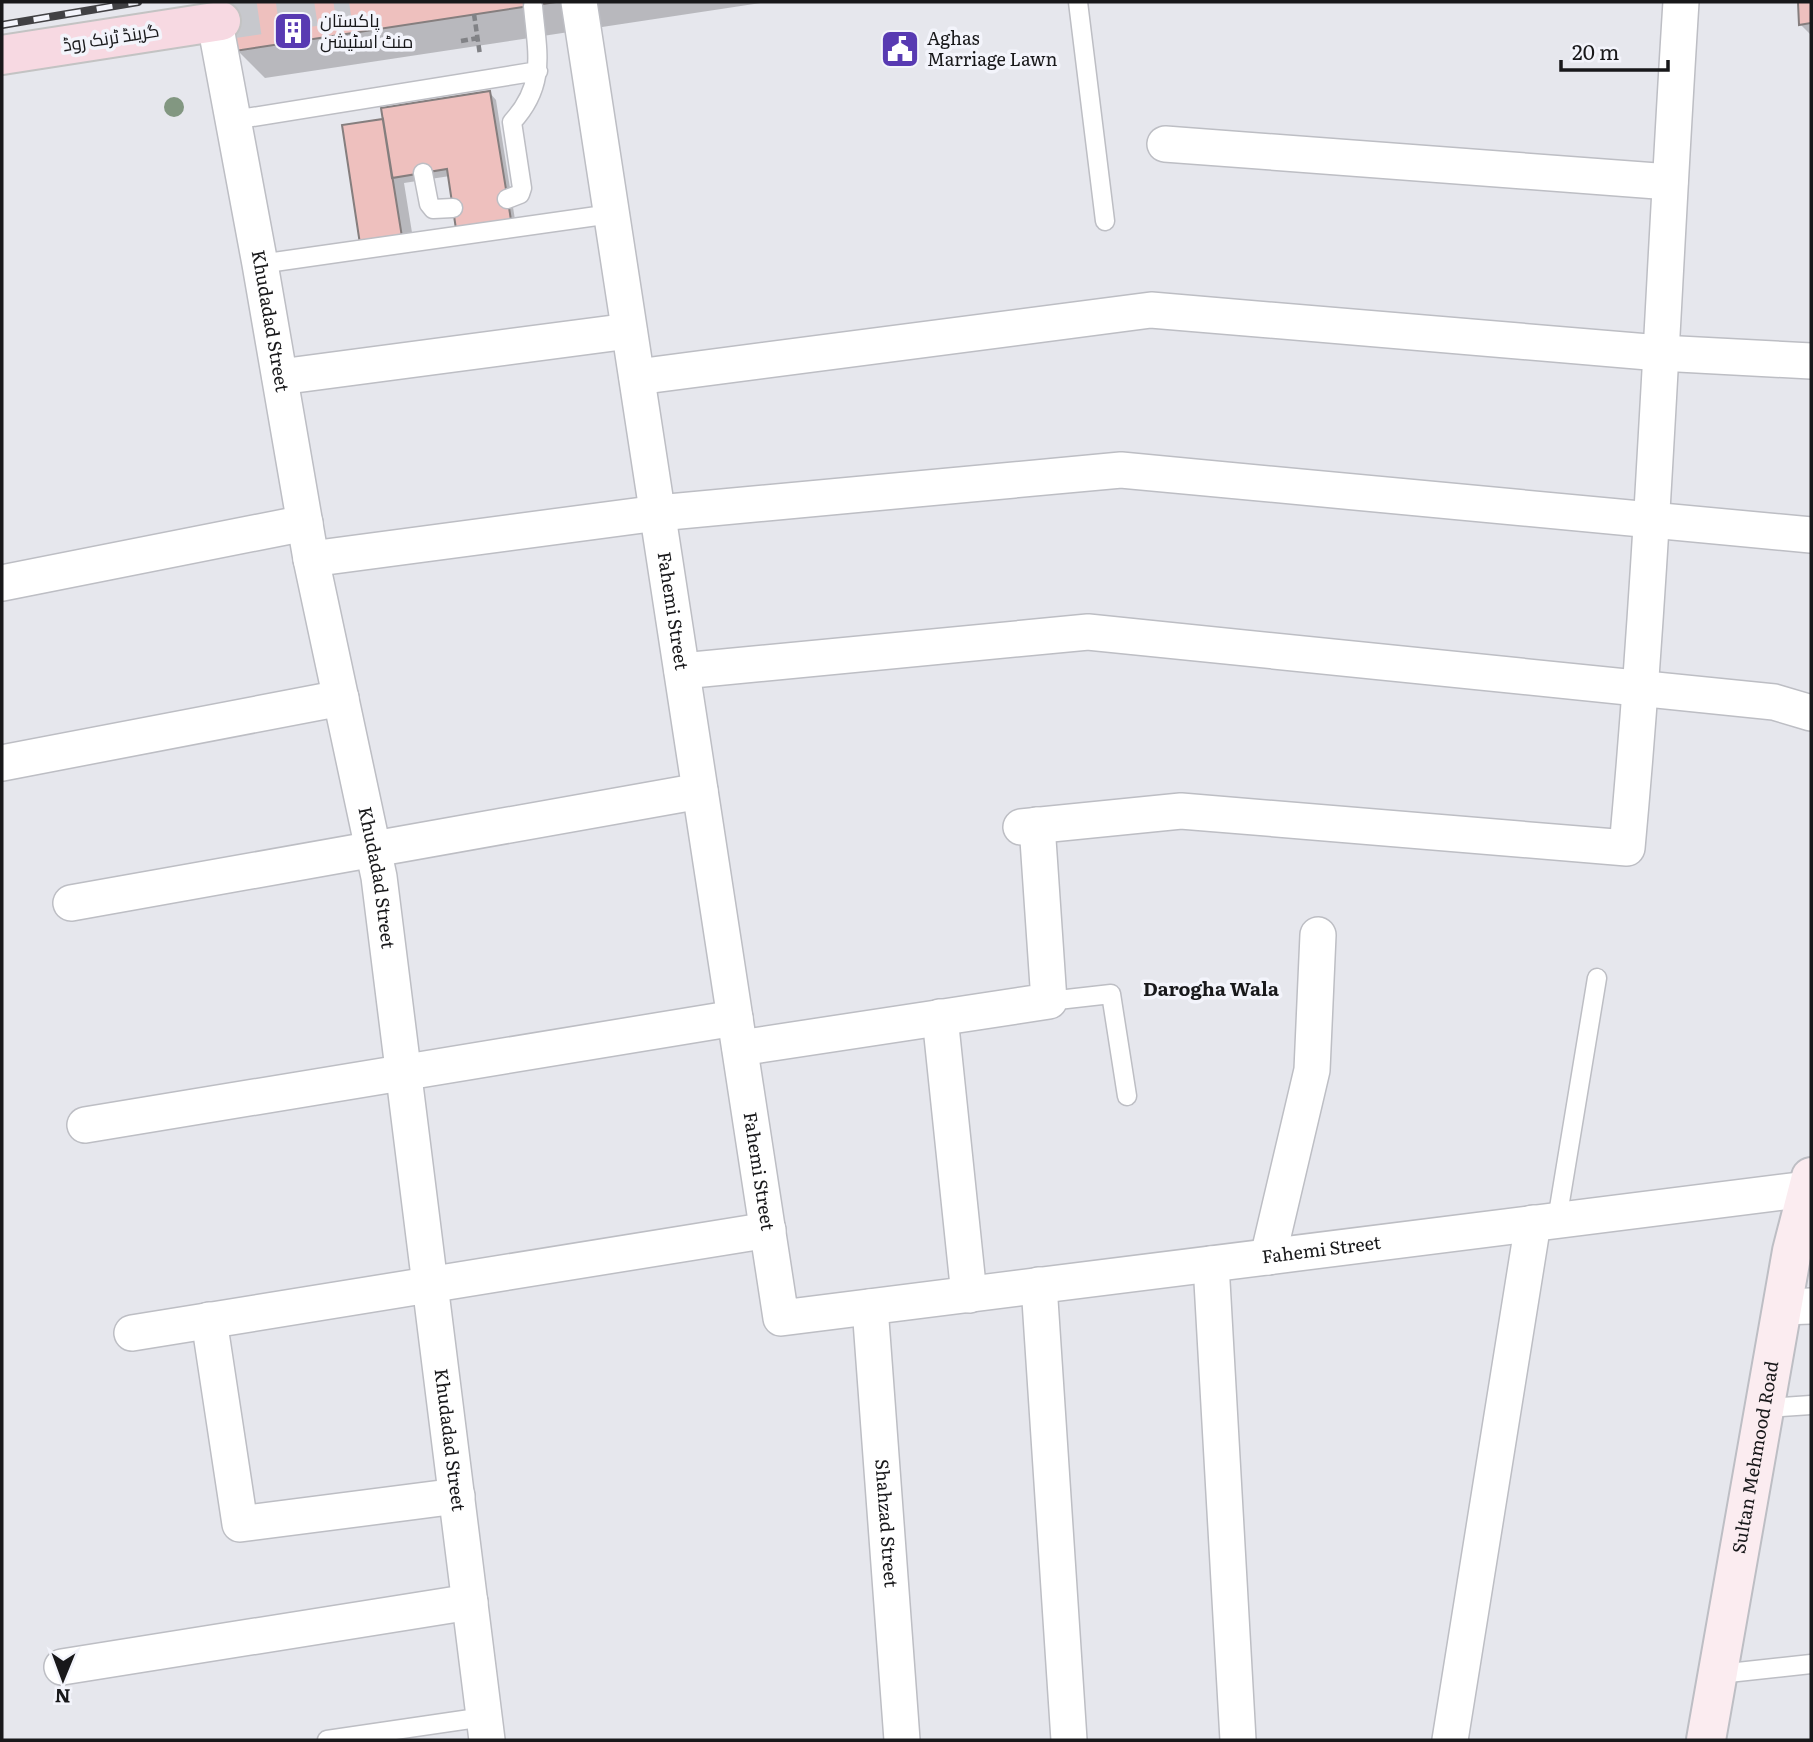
<svg xmlns="http://www.w3.org/2000/svg" width="1813" height="1742" viewBox="0 0 1813 1742" font-family="Literata,Cairo,serif">
	<style>
		.shadow { fill: #0003 }
		.building { fill: #eec0be; stroke: #857e7e; stroke-width: 2 }
		.lines { fill: none; stroke-linecap: round; stroke-linejoin: round }
		.primary-tunnel { stroke: #c7c8cd; stroke-width: 38; stroke-dasharray: 38 19; stroke-linecap: butt }
		.lane-casing { stroke: #bdbec4; stroke-width: 21 }
		.street-casing { stroke: #bdbec4; stroke-width: 38 }
		.secondary-casing { stroke: #bdbec4; stroke-width: 42 }
		.primary-casing { stroke: #c3c3c3; stroke-width: 42 }
		.path { stroke: #818286; stroke-width: 4.5; stroke-dasharray: 7 3.5; stroke-linecap: butt }
		.lane { stroke: #fff; stroke-width: 18 }
		.street { stroke: #fff; stroke-width: 35 }
		.secondary { stroke: #fbecf0; stroke-width: 38 }
		.primary { stroke: #f7d9e2; stroke-width: 38 }
		.rail-casing { stroke: #414144; stroke-width: 8 }
		.rail { stroke: #f3f4fb; stroke-width: 5; stroke-dasharray: 16; stroke-linecap: butt }
		.tree { fill: #829781 }
		.labels { text-anchor: middle; stroke-width: 7; stroke-linejoin: round; paint-order: stroke }
		.poi-label { font-size: 18px; fill: #18181a; stroke: #f3f4fb; text-anchor: start }
		.street-label { font-size: 18px; fill: #18181a; stroke: #f3f4fb }
		.neighbourhood-label { font-size: 19px; font-weight: bold; fill: #18181a; stroke: #f3f4fb }
	</style>
	<rect width="100%" height="100%" fill="#e6e7ed"/>
	<path class="shadow" d="M215,2H767L265,78L237,50Z
		M1800,2H1811V35L1801,25Z
		M490,93L496,100L516,226L450,176L404,183L415,251L376,257L362,243L385,120Z"/>
	<path class="building" d="M213,2H556L235,51Z
		M1798,2H1811V23L1799,25Z
		M490,91L511,220L456,229L447,169L392,178L381,108Z
		M383,119L402,237L360,244L342,125Z"/>
	<g class="lines">
		<path class="primary-tunnel" d="M221,21L349,2"/>
		<g class="lane-casing">
			<path id="lane" d="M1078,2L1105,221
				M234,120L538,71
				M423,173L429,204L433,209L453,208
				M507,199L520,194L522,188L512,122C547,84 537,52 533,6
				M260,264L611,214
				M1049,1001L1111,994L1127,1096
				M1557,1220L1597,978
				M1765,1408L1811,1405
				M1719,1674L1811,1664
				M327,1740L484,1717"/>
		</g>
		<g class="street-casing">
			<g id="street">
				<path id="s1" d="M579,2L781,1318L1807,1189"/>
				<path id="s2" d="M215,23L260,264L311,559L379,877L487,1740"/>
				<path d="M1165,144L1670,182"/>
				<path d="M280,377L629,331"/>
				<path d="M637,377L1151,310L1660,353L1811,361"/>
				<path d="M311,559L658,513L1121,470L1811,535"/>
				<path d="M2,583L305,523"/>
				<path d="M682,671L1088,632L1774,702L1811,713"/>
				<path d="M2,763L341,698"/>
				<path d="M1021,827L1181,811L1627,848C1653,566 1663,284 1681,2"/>
				<path d="M71,903L700,791"/>
				<path d="M940,1017L969,1295"/>
				<path d="M740,1048L1049,1001L1037,825"/>
				<path d="M85,1125L735,1018"/>
				<path d="M1268,1257L1312,1070L1318,935"/>
				<path d="M1211,1264L1238,1740"/>
				<path d="M1039,1285L1069,1740"/>
				<path id="s3" d="M870,1307L902,1740"/>
				<path d="M1782,1307L1811,1306"/>
				<path d="M209,1320L240,1524L457,1496"/>
				<path d="M132,1333L768,1230"/>
				<path d="M62,1667L470,1602"/>
				<path d="M1450,1740L1533,1223"/>
			</g>
		</g>
		<g class="secondary-casing">
			<g id="secondary">
				<path id="s4" d="M1706,1740L1792,1251L1811,1177"/>
			</g>
		</g>
		<g class="primary-casing">
			<path id="primary" d="M2,55L221,21"/>
		</g>
		<path class="path" d="M474,14L480,55
			M461,41L478,38"/>
		<use href="#lane" class="lane"/>
		<use href="#street" class="street"/>
		<use href="#secondary" class="secondary"/>
		<use href="#primary" class="primary"/>
		<g class="rail-casing">
			<path id="rail" d="M2,25L138,2"/>
		</g>
		<use href="#rail" class="rail"/>
	</g>
	<circle class="tree" cx="174" cy="107" r="10"/>
	<defs>
		<g id="building-square" transform="scale(2.0125)"><rect x="-9" y="-9" width="18" height="18" rx="4" fill="#583ab2" stroke="#f3f4fb"/><path d="M-4-6H4V6H1V3H-1V6H-4ZM-2.5-4.3h1.7v1.8h-1.7ZM.8-4.3h1.7v1.8H.8ZM-2.5-1h1.7V.8h-1.7ZM.8-1h1.7V.8H.8Z" fill="#fff"/></g>
		<g id="civic-square" transform="scale(2.0125)"><rect x="-9" y="-9" width="18" height="18" rx="4" fill="#583ab2" stroke="#f3f4fb"/><path d="M-.6-6.5H3V-4.5H.6V-3L4-1V1h2V6H-6V1h2V-1L-.6-3ZM-1.2 2.5V6h2.4V2.5Z" fill="#fff"/></g>
	</defs>
	<g fill-rule="evenodd">
		<use href="#building-square" x="293" y="31"/>
		<use href="#civic-square" x="900" y="49"/>
	</g>
	<g class="labels">
		<g class="poi-label">
			<text x="320" y="27">پاکستان<tspan x="320" dy="21">منٹ اسٹیشن</tspan></text>
			<text x="927" y="45">Aghas<tspan x="927" dy="21">Marriage Lawn</tspan></text>
		</g>
		<g class="street-label">
			<text transform="translate(111 38) rotate(-9)" y="6">گرینڈ ٹرنک روڈ</text>
			<text dy="6" stroke="none"><textPath href="#s2" startOffset="303">Khudadad Street</textPath></text>
			<text dy="6" stroke="none"><textPath href="#s1" startOffset="616">Fahemi Street</textPath></text>
			<text dy="6" stroke="none"><textPath href="#s2" startOffset="870">Khudadad Street</textPath></text>
			<text dy="6" stroke="none"><textPath href="#s1" startOffset="1183">Fahemi Street</textPath></text>
			<text dy="6" stroke="none"><textPath href="#s1" startOffset="1876">Fahemi Street</textPath></text>
			<text dy="6" stroke="none"><textPath href="#s2" startOffset="1437">Khudadad Street</textPath></text>
			<text dy="6" stroke="none"><textPath href="#s4" startOffset="287">Sultan Mehmood Road</textPath></text>
			<text dy="6" stroke="none"><textPath href="#s3" startOffset="217">Shahzad Street</textPath></text>
		</g>
		<g class="neighbourhood-label">
			<text x="1211" y="996">Darogha Wala</text>
		</g>
	</g>
	<rect width="1813" height="1742" fill="none" stroke="#18181a" stroke-width="7"/>
	<g transform="translate(63 1679) rotate(181)" stroke="#f3f4fb" stroke-width="5" paint-order="stroke">
	<path d="M0-5L12 26L0 18L-12 26Z" fill="#18181a"/>
	<text y="-10" font-size="19" font-weight="bold" text-anchor="middle" fill="#18181a">N</text>
	</g>
	<path d="M1561 60v10h107v-10" fill="none" stroke="#18181a" stroke-width="3.5"/>
	<text x="1572" y="60" font-size="21" fill="#18181a" stroke="#f3f4fb" stroke-width="5" paint-order="stroke">20 m</text>
</svg>
